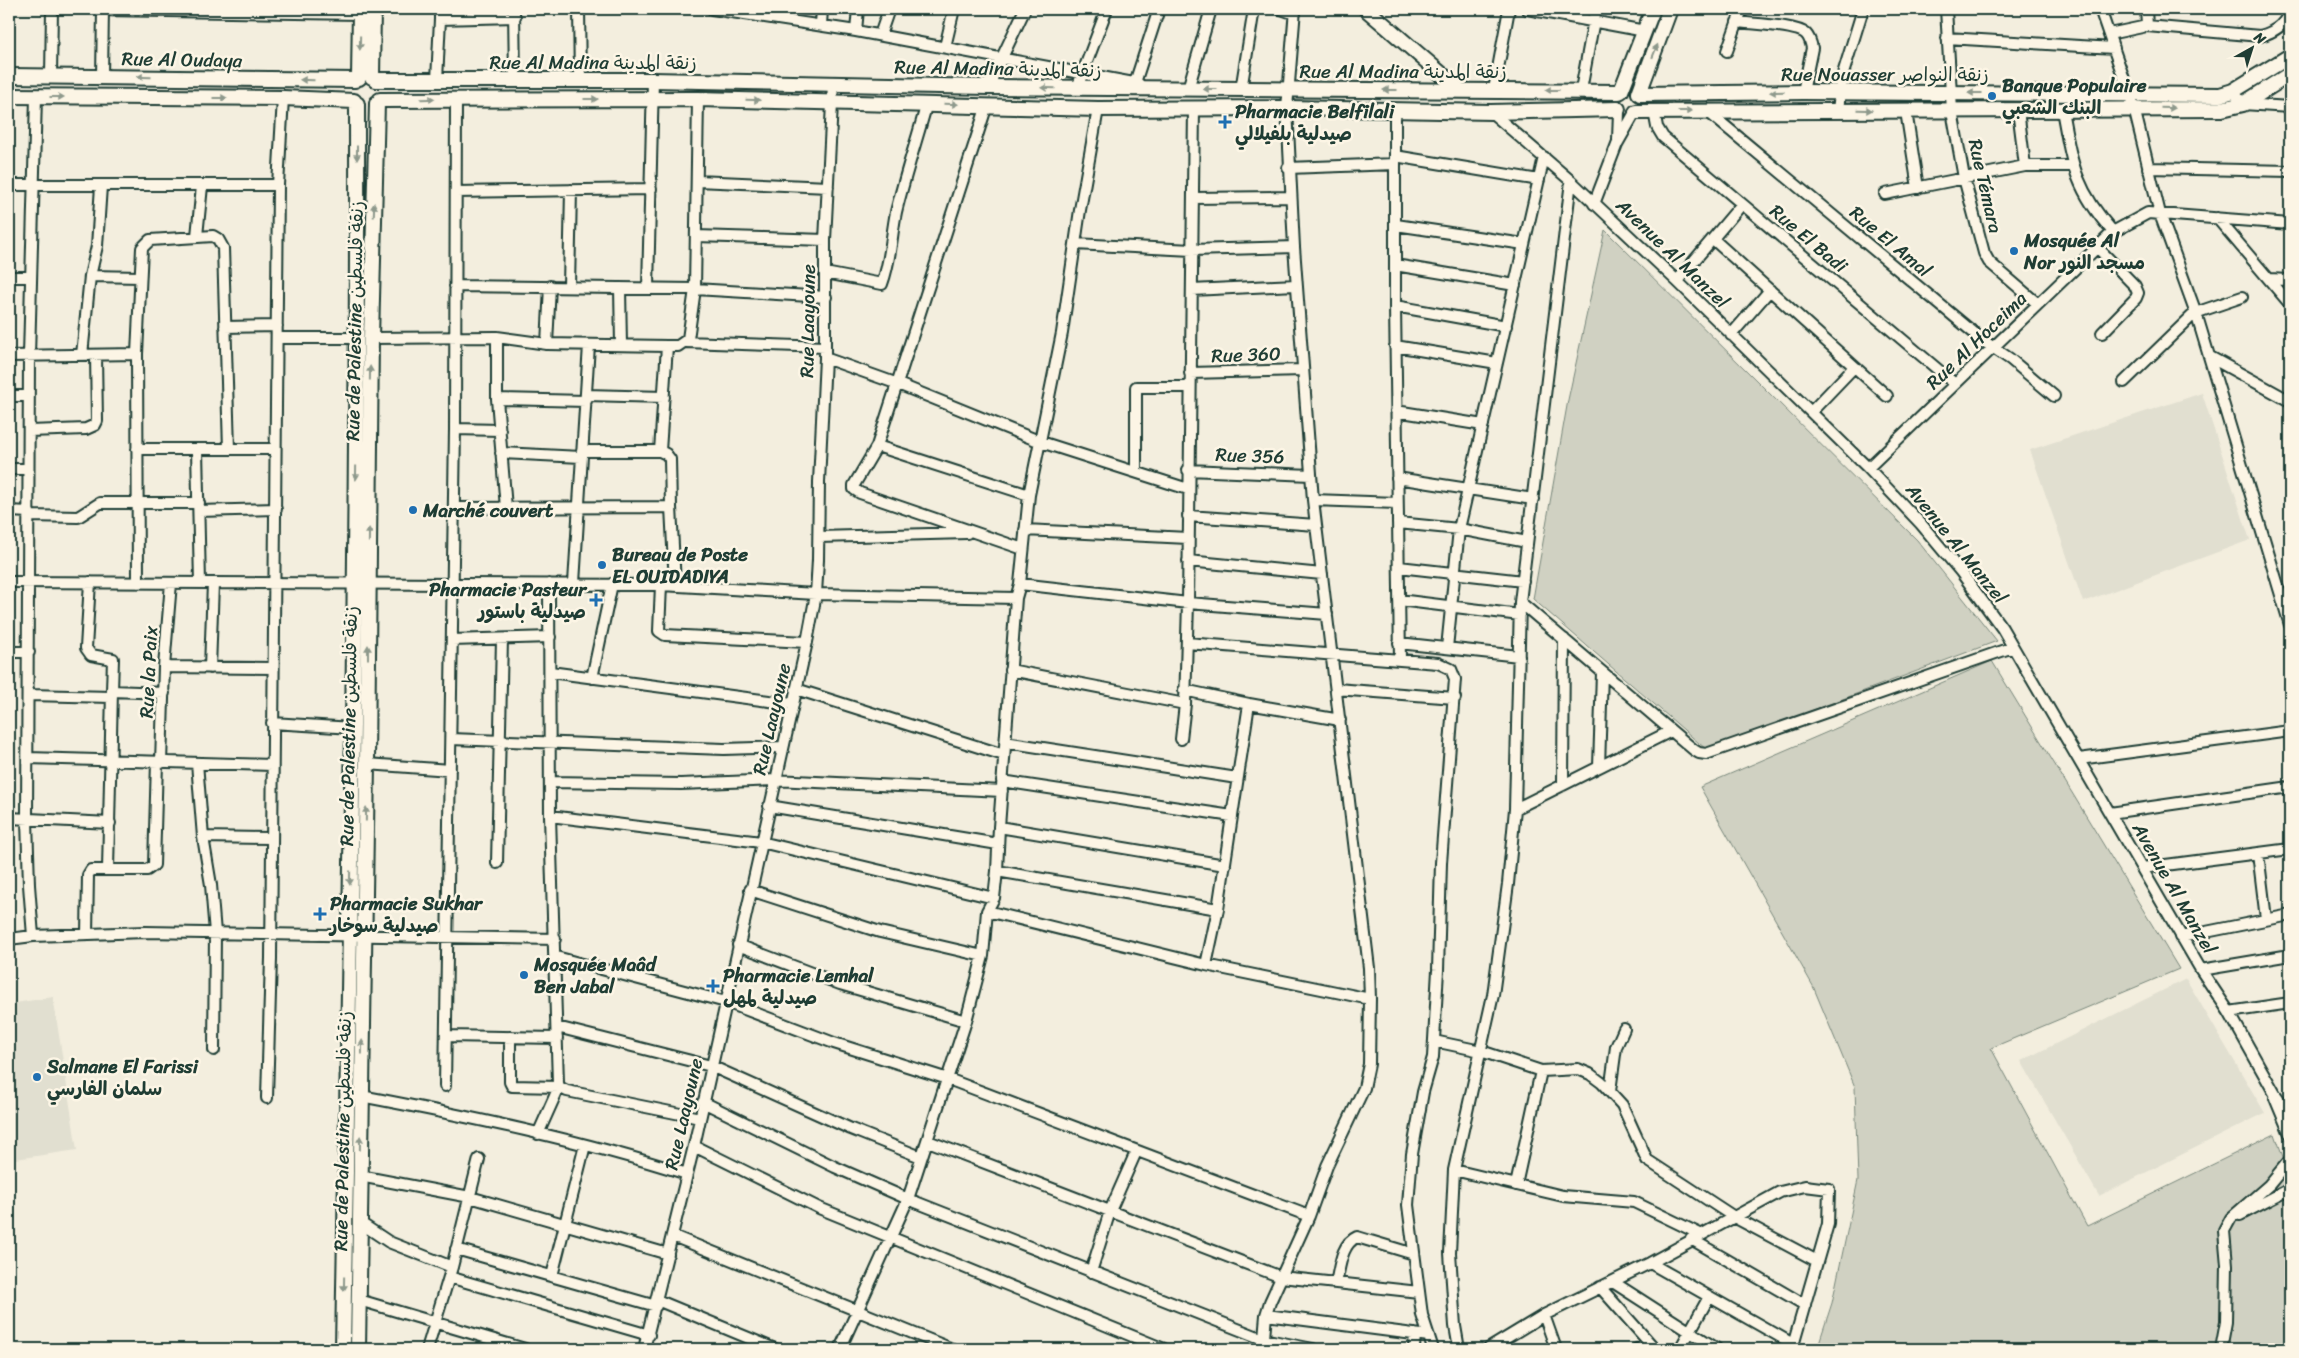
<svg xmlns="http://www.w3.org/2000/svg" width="2299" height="1358" viewBox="0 0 2299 1358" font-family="Sriracha,'Playpen Sans Arabic',sans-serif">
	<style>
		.built { fill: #e1dfd0 }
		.green { fill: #d0d1c2; stroke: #78877b }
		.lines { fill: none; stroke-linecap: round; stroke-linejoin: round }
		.street-casing { stroke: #1f3d34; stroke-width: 14 }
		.secondary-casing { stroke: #1f3d34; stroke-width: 18 }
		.street { stroke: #fcf5e5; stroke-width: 10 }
		.secondary { stroke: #fcf5e5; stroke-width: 14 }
		.oneway { fill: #8e998c }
		.poi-dot { fill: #1f6fb2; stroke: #fcf5e5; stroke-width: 2 }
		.labels { text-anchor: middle; stroke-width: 5; stroke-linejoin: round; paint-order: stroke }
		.street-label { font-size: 19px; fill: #1f3d34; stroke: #fcf5e5 }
		.poi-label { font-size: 19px; font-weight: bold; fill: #1f3d34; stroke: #fcf5e5; text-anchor: start }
	</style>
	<rect width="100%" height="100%" fill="#f3eede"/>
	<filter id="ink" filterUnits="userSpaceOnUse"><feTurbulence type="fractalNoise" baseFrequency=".02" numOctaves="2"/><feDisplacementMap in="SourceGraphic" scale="10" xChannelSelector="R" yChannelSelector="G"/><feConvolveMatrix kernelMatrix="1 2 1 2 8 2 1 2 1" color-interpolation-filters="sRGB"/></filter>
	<g filter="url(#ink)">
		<path class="built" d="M2202,393L2250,540L2083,602L2030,450Z
			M2186,979L2265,1113L2099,1196L2021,1061Z
			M53,997L77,1150L9,1160V1004Z"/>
		<path class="green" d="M1605,230L1917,540L1997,641L1707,750L1533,599L1568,400Z
			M1992,661L2179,969L1991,1048L2087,1226L2275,1134L2290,1177V1349H1817L1832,1303L1858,1180L1855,1087L1813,986L1700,787Z"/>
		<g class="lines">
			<g class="street-casing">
				<path id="street" d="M440,9V19L515,17
					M514,9L515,80
					M579,9L580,80
					M712,9L856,31L1139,84
					M1281,9L1295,14
					M1527,9L1645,31
					M1946,9L1952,111L1964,178L1984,253L1989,262L2038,304
					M2100,9L2134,108L2160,214L2196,313L2290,625
					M2146,9L2147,26
					M103,10L360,14
					M1737,22C1752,24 1796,25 1806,34C1810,38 1811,43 1812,48L1803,92
					M821,25L822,9
					M856,31L858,9
					M2109,34L2147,26L2260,36C2274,32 2287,25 2289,9
					M880,35L889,9
					M1947,38L2114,48
					M945,47L954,9
					M1727,51L1742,9
					M51,76L52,9
					M102,77L103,9
					M437,80L440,19
					M988,87L1025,9
					M1077,88L1107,9
					M1133,89L1159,9
					M1188,89L1211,9
					M1241,90L1254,9
					M1494,90L1509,9
					M1581,90L1596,9
					M2233,91L2243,104L2290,107
					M987,105L877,446L854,485V489L860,493L1023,549
					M1838,110L1842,77L1863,9
					M2018,110L2025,166
					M2062,110C2072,164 2075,189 2113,232
					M1395,111V306L1400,660
					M1654,111L1657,127L1663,137L1955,384
					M1707,111L1985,342L2010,359L2054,396
					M1906,111L1918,188
					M1491,112L1571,181L1677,281L1868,468L1921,524L1961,572L2002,628L2201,970L2229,1012L2275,1094L2290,1114
					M1618,140L1619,111
					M1395,156L1539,180
					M1288,168L1395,164
					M2148,168L2290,171
					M697,181L828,187
					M9,185H278
					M456,192L651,189
					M1885,194L2025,166H2072
					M1193,198L1290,197
					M1594,204L1617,144L1634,114
					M2217,218L2290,304
					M1396,225L1524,244
					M197,236L202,186
					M696,236L825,240
					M1713,239L1887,396
					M1075,244L1192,250L1294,247
					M2097,247L2135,286L2138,293L2136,298L2102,333
					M1395,265L1515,285
					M825,273L882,284C891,260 891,237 896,212C905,175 917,139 927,103
					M90,276L140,277
					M9,277H30
					M2269,279L2290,280
					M1677,281L1742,204
					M455,286L695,289L826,297
					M569,286L571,190
					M620,288L621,345
					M648,288L653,80
					M1192,290L1296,285
					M1395,306L1506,326
					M225,327L277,326
					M1731,335L1770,290
					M278,338H358
					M371,338L497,337
					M686,342L825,347
					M547,344L550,286
					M1395,346L1497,363
					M82,355L90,276L97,246L101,186
					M9,356L137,354
					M2210,357L2290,401
					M825,358L898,384L1041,442L1188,489
					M1190,373L1303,370
					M2124,382L2192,316L2201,311L2242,297
					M586,395L664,397
					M9,396H29
					M497,399V337L547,344L667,346H678L688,339L695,289L698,99
					M1396,411L1483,425
					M1811,412L1854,367
					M455,429L500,430
					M29,431L86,429L95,425L97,421L96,355
					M877,446L1029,495
					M137,449H275
					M197,450L200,583
					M582,451H660L666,454L670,459L671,507
					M660,451L667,346
					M501,453L581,457
					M1868,468L2113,232L2148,213L2290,224
					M9,469H28
					M1188,470L1311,475
					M1136,472V387H1189
					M1397,478L1533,499
					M1313,500L1397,503
					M454,508L671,507L675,585
					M506,508L497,399L586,401
					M9,511L29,512
					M199,511L276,509
					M29,516L78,517L100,503H199
					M1188,516L1316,525
					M1398,523L1459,529L1527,542
					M1025,530L1188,538
					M819,537L967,533
					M1188,561L1322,574
					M1399,567L1523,581
					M9,582L661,585L816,594L1016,598
					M90,582L86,648L91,655L113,659L112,691
					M138,583L137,354L142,248L150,240L213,236L218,239L223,248L229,449
					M574,583L589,345
					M549,584L550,816L558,1083L559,1087L567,1091L700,1118
					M1020,584L1188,603L1327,614
					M661,585L659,631L665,635L807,642
					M1399,600L1520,615
					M1520,602L1694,750L1699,753L1706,754L2013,647
					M452,640L550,637
					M1187,643L1438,663L1451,669L1455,679L1441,863L1438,970L1433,1057L1423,1092L1412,1154L1408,1205L1422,1315L1433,1349
					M1399,643L1519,656
					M1447,648L1459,529L1544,157
					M9,652H29
					M164,667L273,668
					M210,668L213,583
					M1010,670L1185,704
					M550,672L792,704
					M592,678L612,584
					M796,689L1004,755
					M1336,689L1455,698
					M1184,690L1249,704L1340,720
					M29,695L111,697
					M272,723L353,728
					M451,739L724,749L782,747
					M1181,739L1185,704L1188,603L1194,109
					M1005,742L1237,778
					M28,758L272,765
					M2079,759L2290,731
					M161,763L164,667L171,583
					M197,763L203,837L211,885L215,933L214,1050
					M367,764L450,770
					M1599,767L1602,672
					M1002,781L1232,816
					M550,782L681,784L775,780L1002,791
					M1563,785L1564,639
					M769,806L998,844
					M1515,809L1671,731
					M2110,813L2290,787
					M550,816L761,842L994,898
					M9,818L110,823
					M999,827L1225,865
					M203,837L270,838
					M2258,853L2266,919
					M497,863L502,639
					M2142,868L2290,849
					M108,870L112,691L164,693
					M997,871L1218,909
					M750,890L880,932L983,956
					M987,911L1206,965L1370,999
					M87,934L88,875L91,870H147L154,865L157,762
					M33,936L29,885L27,820L29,356L36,97
					M2181,937L2290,915
					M9,939L33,936L145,932L555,939
					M738,945L840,984L966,1021
					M556,957L726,1002L834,1043L948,1079L1309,1216
					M1206,965L1218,909L1249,704
					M2201,970L2290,955
					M2229,1012L2290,1003
					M557,1027L711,1066L851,1129L921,1157
					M448,1036L557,1038
					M510,1037V1082L512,1086L559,1087L538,1134
					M1434,1041L1481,1051L1541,1071L1578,1069L1590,1074L1602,1083L1622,1105L1647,1160L1734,1217L1817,1261
					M445,1086L455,429L456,98
					M1610,1091L1616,1047L1624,1029
					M347,1095L361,1096C471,1117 581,1140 687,1174
					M267,1098L271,958L278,185L283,98
					M2275,1098L2290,1134
					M703,1102L835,1167L908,1199L1263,1339L1313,1349
					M928,1141L1281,1277L1419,1292
					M694,1146L819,1208L1164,1349
					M1454,1170L1563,1196L1634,1202L1700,1234
					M360,1176L470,1197L668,1254
					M1516,1185L1541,1071
					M2240,1215L2290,1189
					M359,1222L389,1242L452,1267
					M673,1236L952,1349
					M1691,1239L1805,1305
					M456,1249L656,1306
					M1650,1263L1793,1344
					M1091,1272L1110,1211L1136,1152
					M552,1276L585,1145
					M449,1277L649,1335
					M1613,1282L1717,1349
					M1336,1283C1340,1267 1341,1244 1357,1237L1414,1254
					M1600,1287L1655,1349
					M359,1300L525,1349
					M657,1300L775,1349
					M1266,1315L1429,1336
					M1544,1315L1556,1349
					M427,1349L452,1267L479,1159
					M644,1349L694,1146L807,642L816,594L818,560L819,482L825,358V240L833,84
					M840,1349L908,1199L966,1021L983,956L987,911L994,898L997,871L999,827L1016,598L1020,584L1029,495L1062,333L1080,210L1098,109
					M1263,1349L1266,1315L1270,1302L1309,1216L1327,1166L1364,1088L1369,1064L1370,999L1369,968L1313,500L1294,247L1287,108L1295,9
					M1414,1349L1415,1334
					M1459,1349L1455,1326L1450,1253L1454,1170L1493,995L1508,884L1515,809L1520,602L1571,181
					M1488,1349L1544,1315L1650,1263L1780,1192L1805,1186L1829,1189L1828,1224L1792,1349
					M1637,1349L1650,1345
					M1680,1349L1709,1297
					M2221,1349L2226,1322L2227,1265L2224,1231L2231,1218L2269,1185L2288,1162"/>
			</g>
			<g class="secondary-casing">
				<path id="secondary" d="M1366,9L1460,90
					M9,76L355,80
					M372,77L373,9
					M359,78L360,9
					M376,80H653L988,87L1619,92
					M1621,91L1653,9
					M1639,93L1670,9
					M1640,94L1803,92L2220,95L2233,91L2290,56
					M9,96L283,98L354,101
					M380,100L698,99L1098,109L1287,108L1491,112L1618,109
					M1636,112L2222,109L2243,104L2290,74
					M343,1349C350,934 358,519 357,104
					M358,1349L367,764L371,338L377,103"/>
			</g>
			<use href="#street" class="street"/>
			<use href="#secondary" class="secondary"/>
		</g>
		<defs><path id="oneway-solid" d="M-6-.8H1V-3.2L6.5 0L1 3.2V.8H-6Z" transform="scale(1.25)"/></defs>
		<g class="oneway">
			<use href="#oneway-solid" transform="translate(360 43) rotate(91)"/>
			<use href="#oneway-solid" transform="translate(1655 51) rotate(-68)"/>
			<use href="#oneway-solid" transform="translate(144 77) rotate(-179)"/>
			<use href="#oneway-solid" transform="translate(307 80) rotate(-179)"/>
			<use href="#oneway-solid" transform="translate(1048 88) rotate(-179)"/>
			<use href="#oneway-solid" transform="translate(1210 89) rotate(-180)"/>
			<use href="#oneway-solid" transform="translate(1390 90) rotate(-180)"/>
			<use href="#oneway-solid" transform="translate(1552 90) rotate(180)"/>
			<use href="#oneway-solid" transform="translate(1777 92) rotate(179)"/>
			<use href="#oneway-solid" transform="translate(1975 93) rotate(-180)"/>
			<use href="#oneway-solid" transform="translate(57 97)"/>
			<use href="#oneway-solid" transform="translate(220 98)"/>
			<use href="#oneway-solid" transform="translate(428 99) rotate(-1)"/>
			<use href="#oneway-solid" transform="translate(591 99)"/>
			<use href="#oneway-solid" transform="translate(753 100) rotate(1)"/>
			<use href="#oneway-solid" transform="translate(951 104) rotate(2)"/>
			<use href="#oneway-solid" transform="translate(2168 108) rotate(1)"/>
			<use href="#oneway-solid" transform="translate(1865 110) rotate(1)"/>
			<use href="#oneway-solid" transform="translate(1685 111)"/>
			<use href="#oneway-solid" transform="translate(357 153) rotate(90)"/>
			<use href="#oneway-solid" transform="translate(374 210) rotate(-88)"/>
			<use href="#oneway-solid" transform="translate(370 373) rotate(-89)"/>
			<use href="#oneway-solid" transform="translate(356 473) rotate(91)"/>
			<use href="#oneway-solid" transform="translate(369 535) rotate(-89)"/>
			<use href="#oneway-solid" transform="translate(368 652) rotate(-90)"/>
			<use href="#oneway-solid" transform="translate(366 814) rotate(-89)"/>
			<use href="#oneway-solid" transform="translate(350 878) rotate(91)"/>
			<use href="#oneway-solid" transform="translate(362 1047) rotate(-89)"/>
			<use href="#oneway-solid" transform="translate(360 1143) rotate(-89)"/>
			<use href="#oneway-solid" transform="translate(344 1284) rotate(91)"/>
		</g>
	</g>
	<g class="poi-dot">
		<circle cx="1992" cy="96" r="5"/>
		<path d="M1222.5 114.5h5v5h5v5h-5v5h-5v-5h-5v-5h5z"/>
		<circle cx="2014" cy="251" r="5"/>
		<circle cx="413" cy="510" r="5"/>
		<circle cx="602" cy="565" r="5"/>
		<path d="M593.5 592.5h5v5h5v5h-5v5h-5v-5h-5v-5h5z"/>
		<path d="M317.5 906.5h5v5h5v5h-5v5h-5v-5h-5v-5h5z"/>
		<circle cx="524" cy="975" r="5"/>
		<path d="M710.5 978.5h5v5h5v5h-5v5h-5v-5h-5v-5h5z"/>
		<circle cx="37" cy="1077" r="5"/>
	</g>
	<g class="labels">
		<g class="street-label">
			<text transform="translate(182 59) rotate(1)" y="7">Rue Al Oudaya</text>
			<text x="593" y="69">Rue Al Madina زنقة المدينة</text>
			<text transform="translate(998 68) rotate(1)" y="7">Rue Al Madina زنقة المدينة</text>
			<text x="1403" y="78">Rue Al Madina زنقة المدينة</text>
			<text x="1885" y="81">Rue Nouasser زنقة النواصر</text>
			<text transform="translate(1986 186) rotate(77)" y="7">Rue Témara</text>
			<text transform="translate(1809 238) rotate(40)" y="7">Rue El Badi</text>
			<text transform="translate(1891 241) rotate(40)" y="7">Rue El Amal</text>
			<text transform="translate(1673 253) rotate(44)" y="7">Avenue Al Manzel</text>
			<text transform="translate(354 321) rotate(-89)" y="7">Rue de Palestine زنقة فلسطين</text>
			<text transform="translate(807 321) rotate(-89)" y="7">Rue Laayoune</text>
			<text transform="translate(1976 340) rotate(-44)" y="7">Rue Al Hoceima</text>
			<text transform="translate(1246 354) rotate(-2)" y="7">Rue 360</text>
			<text transform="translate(1250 455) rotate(2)" y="7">Rue 356</text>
			<text transform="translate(1957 543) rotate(51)" y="7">Avenue Al Manzel</text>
			<text transform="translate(148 672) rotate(-87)" y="7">Rue la Paix</text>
			<text transform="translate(771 719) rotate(-77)" y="7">Rue Laayoune</text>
			<text transform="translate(348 726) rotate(-89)" y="7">Rue de Palestine زنقة فلسطين</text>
			<text transform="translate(2175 888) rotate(60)" y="7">Avenue Al Manzel</text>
			<text transform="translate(683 1114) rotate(-77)" y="7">Rue Laayoune</text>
			<text transform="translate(342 1131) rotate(-89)" y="7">Rue de Palestine زنقة فلسطين</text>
		</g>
		<g class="poi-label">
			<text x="2002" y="92">Banque Populaire<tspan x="2002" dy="22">البنك الشعبي</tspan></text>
			<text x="1235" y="118">Pharmacie Belfilali<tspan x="1235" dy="22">صيدلية بلفيلالي</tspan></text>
			<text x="2024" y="247">Mosquée Al<tspan x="2024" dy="22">Nor مسجد النور</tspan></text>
			<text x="423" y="517">Marché couvert</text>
			<text x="612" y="561">Bureau de Poste<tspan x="612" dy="22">EL OUIDADIYA</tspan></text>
			<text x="586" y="596" text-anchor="end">Pharmacie Pasteur<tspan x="586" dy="22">صيدلية باستور</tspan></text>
			<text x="330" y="910">Pharmacie Sukhar<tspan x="330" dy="22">صيدلية سوخار</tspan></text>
			<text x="534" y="971">Mosquée Maâd<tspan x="534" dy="22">Ben Jabal</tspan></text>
			<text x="723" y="982">Pharmacie Lemhal<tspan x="723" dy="22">صيدلية لمهل</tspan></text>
			<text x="47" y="1073">Salmane El Farissi<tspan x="47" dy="22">سلمان الفارسي</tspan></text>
		</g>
	</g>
	<rect width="2299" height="1358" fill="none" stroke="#fcf5e5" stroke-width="30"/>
	<rect x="15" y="15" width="2269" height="1328" fill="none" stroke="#1f3d34" stroke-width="2" filter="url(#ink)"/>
	<g transform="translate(2252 48) rotate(39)" stroke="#fcf5e5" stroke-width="4" paint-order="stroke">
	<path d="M0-4L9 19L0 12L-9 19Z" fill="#1f3d34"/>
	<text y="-8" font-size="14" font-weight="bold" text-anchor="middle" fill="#1f3d34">N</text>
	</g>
</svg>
